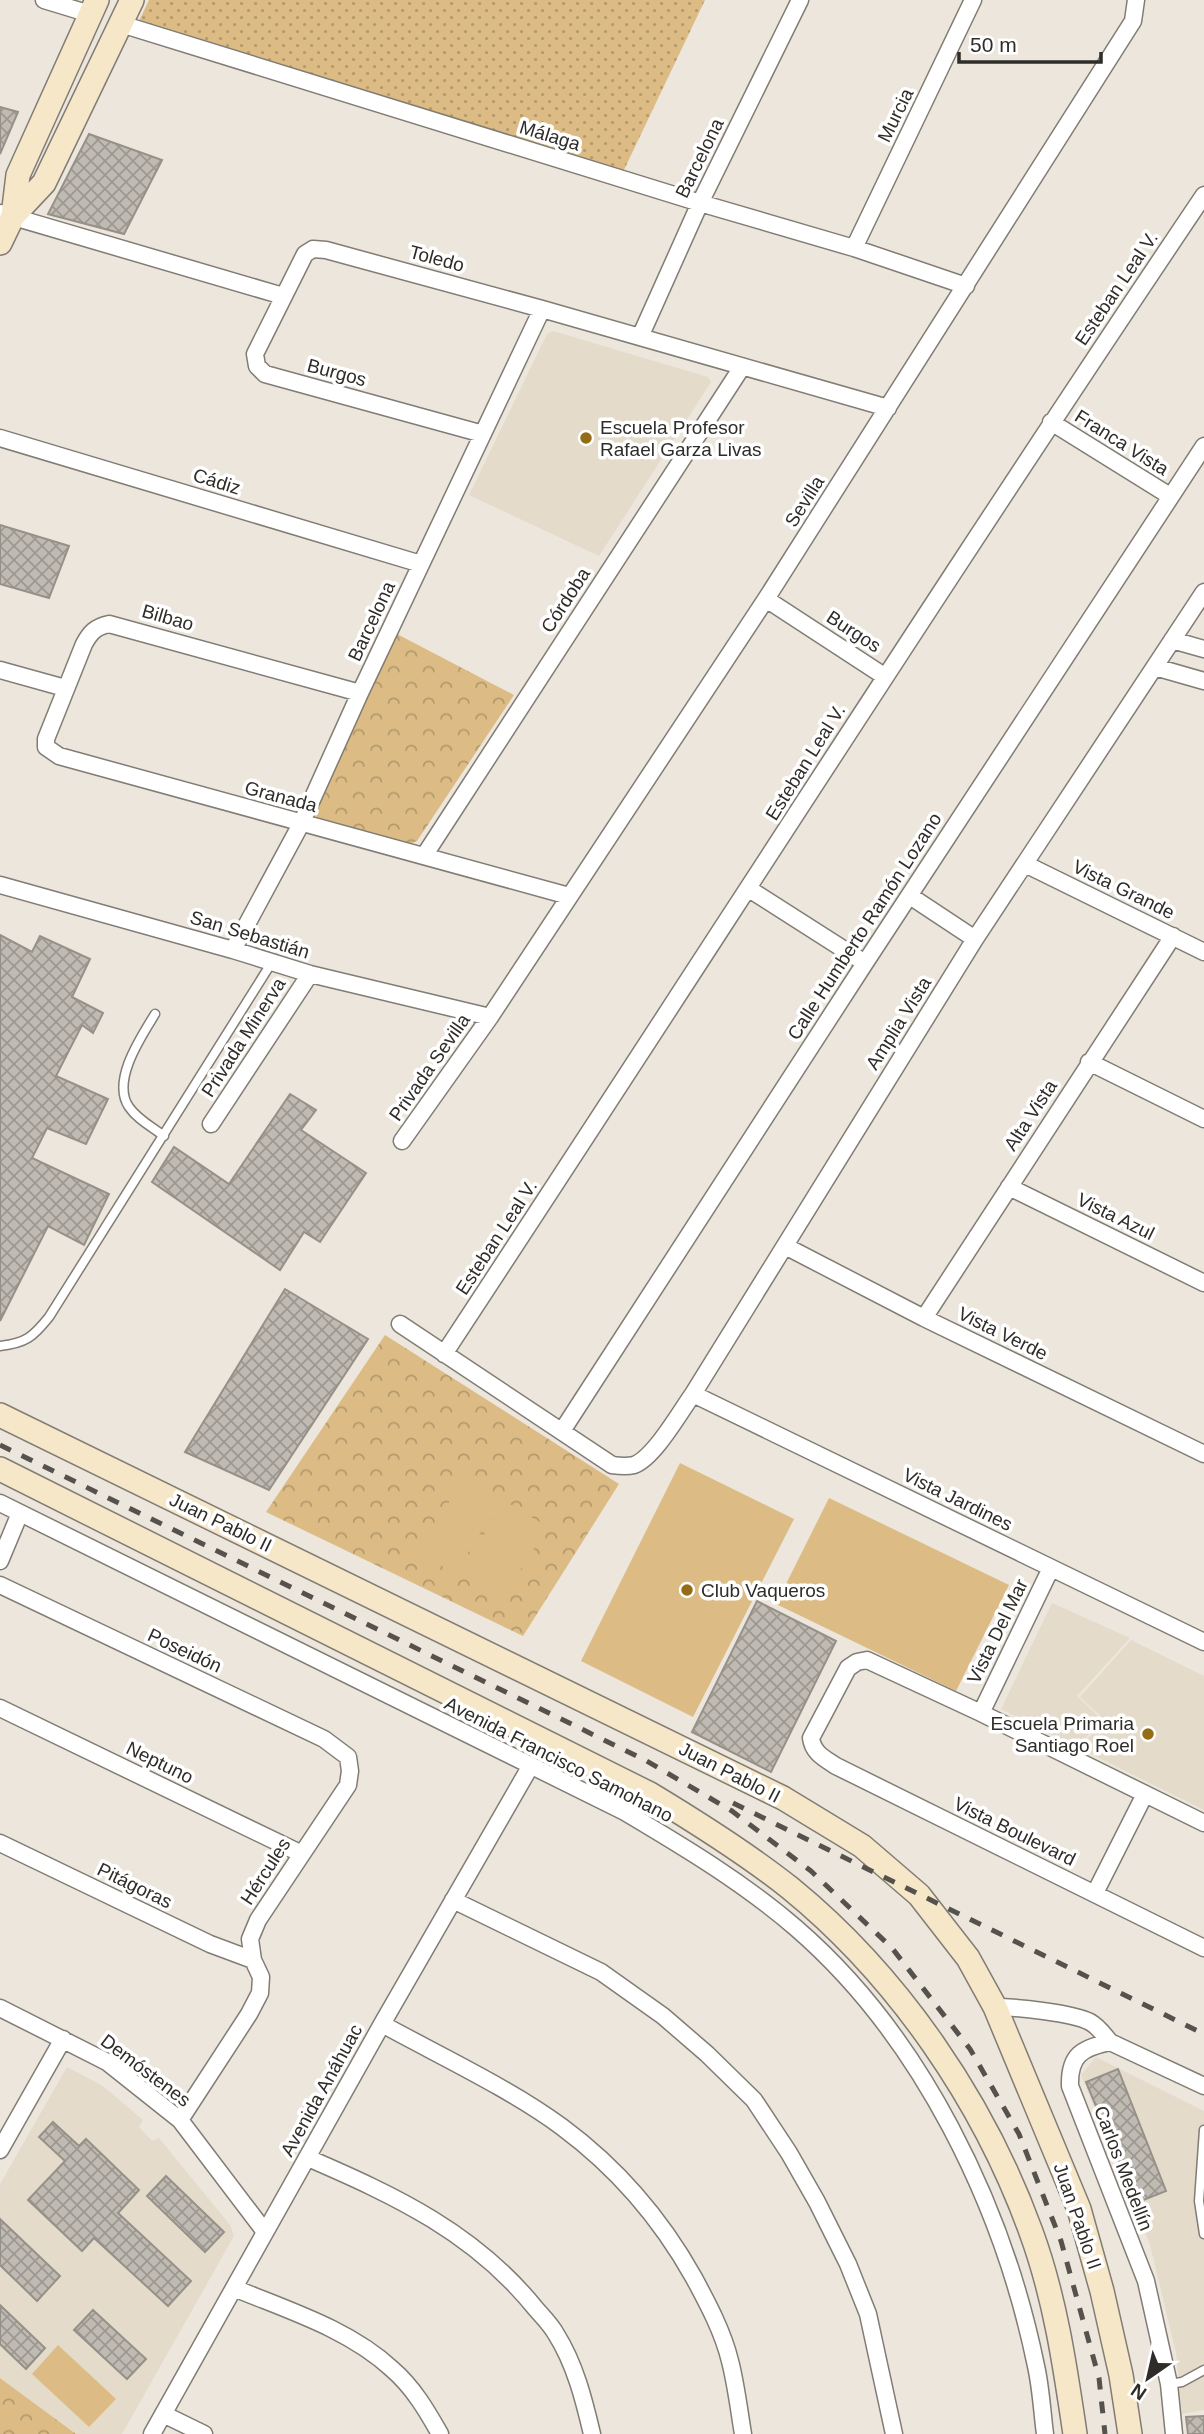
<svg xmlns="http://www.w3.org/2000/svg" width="1204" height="2434" viewBox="0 0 1204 2434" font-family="Helvetica,sans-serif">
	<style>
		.built { fill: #e4dbcb }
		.grass { fill: url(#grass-dots) }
		.park { fill: url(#park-crowns) }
		.garden { fill: #dcbc84 }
		.building { fill: url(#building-cross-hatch); stroke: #969188; stroke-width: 2 }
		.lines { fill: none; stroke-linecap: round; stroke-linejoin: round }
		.service-casing { stroke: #817c74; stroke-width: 11 }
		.minor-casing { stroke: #817c74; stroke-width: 19 }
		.secondary-casing { stroke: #817c74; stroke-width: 26 }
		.service { stroke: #fff; stroke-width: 8 }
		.minor { stroke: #fff; stroke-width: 16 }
		.secondary { stroke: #f7e7c9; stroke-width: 23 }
		.rail { stroke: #55524d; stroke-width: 5; stroke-dasharray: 12 12; stroke-linecap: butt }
		.poi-dot { fill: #946c16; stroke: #fff; stroke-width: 2.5 }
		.labels { text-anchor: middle; stroke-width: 7; stroke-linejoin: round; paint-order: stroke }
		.street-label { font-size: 19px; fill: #2f2d29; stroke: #fff }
		.poi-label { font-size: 19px; fill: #2f2d29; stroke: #fff; text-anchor: start }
	</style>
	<defs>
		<pattern id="grass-dots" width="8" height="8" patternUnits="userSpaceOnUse" patternTransform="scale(1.75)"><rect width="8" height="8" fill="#dcbc84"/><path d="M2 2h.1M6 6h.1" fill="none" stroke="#b3996c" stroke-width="1.8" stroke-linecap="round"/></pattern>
		<pattern id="park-crowns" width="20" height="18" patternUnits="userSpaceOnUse" patternTransform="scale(1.75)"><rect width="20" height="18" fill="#dcbc84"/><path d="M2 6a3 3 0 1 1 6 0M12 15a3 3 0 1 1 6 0" fill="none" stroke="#b3996c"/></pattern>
		<pattern id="building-cross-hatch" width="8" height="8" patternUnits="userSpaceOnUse" patternTransform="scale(1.75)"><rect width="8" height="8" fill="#c0bbb2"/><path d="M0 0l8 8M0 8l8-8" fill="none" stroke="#9c9891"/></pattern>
	</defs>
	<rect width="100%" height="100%" fill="#ece6dd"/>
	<path class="built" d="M553,331L708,377L711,382L599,556L469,495L547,334Z
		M1052,1603L1130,1638L1077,1696L1102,1720L1077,1747L1001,1709Z
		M1131,1640L1204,1676V1810L1079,1748L1105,1720L1080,1697Z
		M1096,2057L1204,2111V2410L1182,2414L1176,2353L1150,2245L1081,2075Z
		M67,2067L103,2086L143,2120L139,2127L152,2141L159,2138L230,2225L234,2236L122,2434H76L0,2378V2184Z"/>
	<path class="grass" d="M149,0H705L623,172L139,21Z"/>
	<path class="park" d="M397,634L514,695L417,841L410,844L315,818L311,809Z
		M385,1335L619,1484L523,1636L266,1512Z
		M0,2378L76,2434H0Z"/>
	<path class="garden" d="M680,1463L794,1519L693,1717L581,1661Z
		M464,1478L500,1501L455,1574L418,1552Z
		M829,1498L1009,1585L956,1691L776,1604Z
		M505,1501L548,1527L501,1600L459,1575Z
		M58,2345L116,2399L89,2427L32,2374Z"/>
	<path class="building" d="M0,107L18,112L0,154Z
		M89,134L162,160L124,234L48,214Z
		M0,525L69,546L49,598L0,584Z
		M0,935L32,952L40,936L90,959L72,997L103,1013L93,1033L82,1025L56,1076L108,1099L86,1144L47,1128L32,1158L109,1194L84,1245L48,1226L0,1321Z
		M290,1094L316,1110L301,1130L366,1173L320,1242L304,1232L280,1270L152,1182L174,1147L229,1184Z
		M285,1289L368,1339L269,1490L185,1452Z
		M757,1601L836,1641L771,1772L692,1732Z
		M1118,2069L1166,2191L1136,2203L1086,2082Z
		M53,2122L79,2146L86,2139L139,2190L118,2213L191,2281L168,2306L94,2238L82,2251L28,2200L65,2161L39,2137Z
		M166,2176L224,2232L205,2252L147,2196Z
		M0,2219L60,2276L37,2301L0,2265Z
		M0,2305L45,2348L26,2369L0,2344Z
		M93,2310L146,2359L127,2379L74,2330Z
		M1204,2416V2434H1188L1186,2417Z"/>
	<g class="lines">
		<g class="service-casing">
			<path id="service" d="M155,1014C141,1037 111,1081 129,1107C137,1119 152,1127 164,1136
				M0,1346C26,1343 33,1337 49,1317L272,962
				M1204,2130L1199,2201L1204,2234
				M1169,2384L1182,2382L1204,2370"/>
		</g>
		<g class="minor-casing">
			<path id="minor" d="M44,0L90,14
				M121,24L700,203L854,248L966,286
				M0,213L283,296
				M854,248L973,0
				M640,337L700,203L800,0
				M1051,422L1170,496
				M483,434L265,374L257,366L255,354L305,254L313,249L326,250L542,309L888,408
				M0,438L421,564
				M766,599L884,676
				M1172,640L1204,649
				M1155,667L1204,681
				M0,670L65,688
				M360,693L109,624C95,627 90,633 84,644L46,739V747L59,756L569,896
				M424,856L742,367
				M1025,864L1204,952
				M0,885L233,950L310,974L490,1017
				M749,889L865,963
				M910,896L975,939
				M233,950L301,824L360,693L542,309
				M1089,1062L1204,1119
				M211,1124L310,974
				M402,1141L490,1017L766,599L1133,21L1136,0
				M1009,1187L1204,1283
				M785,1246L924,1318L1204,1454
				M924,1318L1173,936
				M400,1324L612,1465C619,1466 626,1467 634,1465C654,1458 680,1412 693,1394L975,939L1204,592
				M444,1354C698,968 946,578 1204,195
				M693,1394L1204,1642
				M562,1431L865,963L1204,446
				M0,1503L625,1812C684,1847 744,1883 796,1928C921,2036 1003,2205 1036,2366C1041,2388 1042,2411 1045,2434
				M0,1561L20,1513
				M0,1585L324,1739L348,1757L350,1771L348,1785L258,1920L250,1939L253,1960L261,1977L260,1993L249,2014L180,2120
				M0,1708L302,1854
				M981,1713L1051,1568
				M1204,1823L981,1713L867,1660L857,1662L848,1668L811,1738C813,1753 824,1758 836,1766L1204,1948
				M0,1843L210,1944L253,1960
				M1095,1893L1145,1794
				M453,1900L601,1972L663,2016L707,2054L754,2100L789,2153L817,2202L848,2264L868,2314L894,2434
				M995,2007C1016,2007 1073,2013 1090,2022C1099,2027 1104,2035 1110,2042
				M0,2008L107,2062L180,2120L265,2232
				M382,2024C440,2056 509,2088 562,2127C616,2167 661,2219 694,2278C708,2304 723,2332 730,2361C736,2384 739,2410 743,2434
				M0,2150L63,2039
				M308,2158C396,2196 475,2233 536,2309C543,2317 551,2325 556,2334C575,2364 584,2400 592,2434
				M234,2288C287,2310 349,2329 392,2369C413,2387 427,2411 440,2434
				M163,2414L204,2434
				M152,2434L382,2024L530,1767
				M1174,2434L1169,2384L1146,2281L1070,2086C1069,2055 1082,2048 1110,2042L1204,2086"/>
		</g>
		<g class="secondary-casing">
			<path id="secondary" d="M13,216L18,175L97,0
				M0,243L13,216L44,183L132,0
				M0,1415L783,1798L862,1846L919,1895L968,1958L995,2007L1079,2209L1102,2291L1121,2375L1130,2434
				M0,1469L650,1794C698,1823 746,1853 790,1888C898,1976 984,2102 1031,2232C1055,2297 1065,2366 1075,2434"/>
		</g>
		<use href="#service" class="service"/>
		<use href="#minor" class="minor"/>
		<use href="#secondary" class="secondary"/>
		<path class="rail" d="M0,1445L645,1760L732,1811L811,1871L892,1948L970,2049L1019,2134L1061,2241L1099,2378L1105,2434
			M733,1803L1204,2034"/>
	</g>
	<g class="poi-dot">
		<circle cx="586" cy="438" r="7"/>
		<circle cx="687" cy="1590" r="7"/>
		<circle cx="1148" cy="1734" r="7"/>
	</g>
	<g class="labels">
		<g class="street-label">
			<text transform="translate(895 115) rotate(-64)" y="7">Murcia</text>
			<text transform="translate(550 135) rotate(17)" y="7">Málaga</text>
			<text transform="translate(699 158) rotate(-64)" y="7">Barcelona</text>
			<text transform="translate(437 258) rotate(15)" y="7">Toledo</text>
			<text transform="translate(1116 288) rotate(-56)" y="7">Esteban Leal V.</text>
			<text transform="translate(337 372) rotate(15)" y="7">Burgos</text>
			<text transform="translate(1122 442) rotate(32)" y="7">Franca Vista</text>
			<text transform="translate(217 481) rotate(17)" y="7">Cádiz</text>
			<text transform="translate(804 501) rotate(-58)" y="7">Sevilla</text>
			<text transform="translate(565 600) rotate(-57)" y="7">Córdoba</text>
			<text transform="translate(168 617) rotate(16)" y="7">Bilbao</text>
			<text transform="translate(371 621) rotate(-65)" y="7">Barcelona</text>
			<text transform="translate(854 631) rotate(33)" y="7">Burgos</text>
			<text transform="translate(805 762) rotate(-58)" y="7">Esteban Leal V.</text>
			<text transform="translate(281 796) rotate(15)" y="7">Granada</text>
			<text transform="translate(1124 889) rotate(26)" y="7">Vista Grande</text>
			<text transform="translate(864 926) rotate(-57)" y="7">Calle Humberto Ramón Lozano</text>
			<text transform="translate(250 934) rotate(17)" y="7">San Sebastián</text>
			<text transform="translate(898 1023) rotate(-58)" y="7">Amplia Vista</text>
			<text transform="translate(243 1037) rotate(-57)" y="7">Privada Minerva</text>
			<text transform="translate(429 1067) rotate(-55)" y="7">Privada Sevilla</text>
			<text transform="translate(1030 1115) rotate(-57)" y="7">Alta Vista</text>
			<text transform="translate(1116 1216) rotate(26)" y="7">Vista Azul</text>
			<text transform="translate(496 1237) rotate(-57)" y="7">Esteban Leal V.</text>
			<text transform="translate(1003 1333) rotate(26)" y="7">Vista Verde</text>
			<text transform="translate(958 1499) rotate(26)" y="7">Vista Jardines</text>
			<text transform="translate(221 1522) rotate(26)" y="7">Juan Pablo II</text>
			<text transform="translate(997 1631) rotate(-64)" y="7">Vista Del Mar</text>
			<text transform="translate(185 1650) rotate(25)" y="7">Poseidón</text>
			<text transform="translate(559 1759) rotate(27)" y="7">Avenida Francisco Samohano</text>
			<text transform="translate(160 1762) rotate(26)" y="7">Neptuno</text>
			<text transform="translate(730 1772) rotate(27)" y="7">Juan Pablo II</text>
			<text transform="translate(1015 1831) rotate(26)" y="7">Vista Boulevard</text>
			<text transform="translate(265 1871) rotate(-57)" y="7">Hércules</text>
			<text transform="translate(135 1885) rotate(26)" y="7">Pitágoras</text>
			<text transform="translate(146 2070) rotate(37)" y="7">Demóstenes</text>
			<text transform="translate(321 2090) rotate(-61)" y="7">Avenida Anáhuac</text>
			<text transform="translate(1124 2168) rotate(69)" y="7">Carlos Medellín</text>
			<text transform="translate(1078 2216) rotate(71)" y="7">Juan Pablo II</text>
		</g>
		<g class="poi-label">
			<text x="600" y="434">Escuela Profesor<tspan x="600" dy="22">Rafael Garza Livas</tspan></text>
			<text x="701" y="1597">Club Vaqueros</text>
			<text x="1134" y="1730" text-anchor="end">Escuela Primaria<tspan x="1134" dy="22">Santiago Roel</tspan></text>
		</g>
	</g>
	<g transform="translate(1148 2378) rotate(214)" stroke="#ffffff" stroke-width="5" paint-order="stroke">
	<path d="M0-5L12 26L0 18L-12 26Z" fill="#2f2d29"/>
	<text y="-10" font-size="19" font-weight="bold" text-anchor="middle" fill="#2f2d29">N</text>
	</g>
	<path d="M959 52v10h142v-10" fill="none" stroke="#2f2d29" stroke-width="3.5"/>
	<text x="970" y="52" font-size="21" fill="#2f2d29" stroke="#ffffff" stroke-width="5" paint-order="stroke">50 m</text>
</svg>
